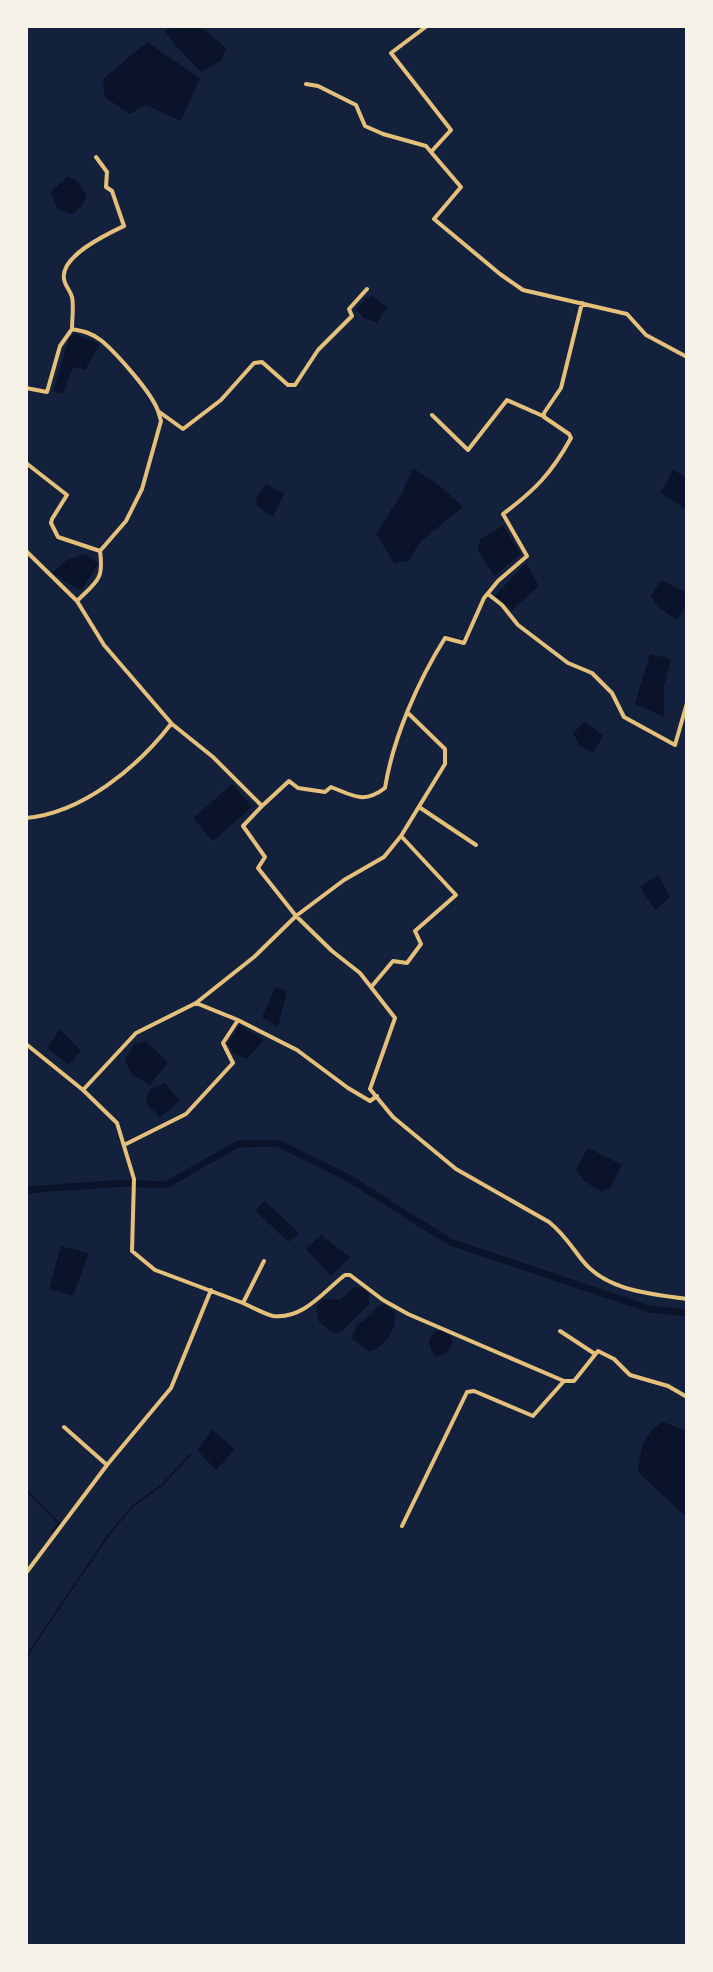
<svg xmlns="http://www.w3.org/2000/svg" width="713" height="1972" viewBox="0 0 713 1972" font-family="'Playfair Display',serif">
	<style>
		.water { fill: #0b132b }
		.lines { fill: none; stroke-linecap: round; stroke-linejoin: round }
		.stream { stroke: #0b132b; stroke-width: 2 }
		.canal { stroke: #0b132b; stroke-width: 7 }
		.minor { stroke: #e5c07b; stroke-width: 4 }
	</style>
	<rect width="100%" height="100%" fill="#14213d"/>
	<path class="water" d="M176,26H200L226,48L222,60L201,72L176,46L165,31Z
		M147,42L200,78L181,121L146,105L130,114L105,97L103,79Z
		M68,176L79,183L87,195L82,206L72,214L58,209L50,193Z
		M371,295L387,307L377,323L364,318L356,309Z
		M75,334L100,344L85,370L73,367L63,394L53,391L69,338Z
		M413,468L440,486L463,507L421,541L408,561L394,563L376,534L402,493Z
		M673,470L687,478V511L661,492Z
		M266,484L284,494L273,517L257,506L256,499Z
		M503,526L521,554L494,576L478,550L480,539Z
		M86,554L98,564L81,591L52,573L67,560Z
		M526,563L539,586L512,610L495,596Z
		M661,580L687,593V603L677,620L660,608L651,597Z
		M650,654L671,659L664,687V717L635,704Z
		M585,721L603,736L593,753L579,745L573,733Z
		M232,784L252,807L213,841L193,818Z
		M658,875L670,897L655,910L640,887Z
		M275,987L287,991L278,1027L262,1017Z
		M239,1025L264,1040L247,1059L234,1054L228,1044Z
		M60,1029L81,1051L69,1065L47,1048Z
		M146,1041L168,1062L150,1085L131,1074L125,1059L135,1044Z
		M165,1083L180,1101L160,1117L145,1102L150,1089Z
		M588,1148L622,1165L610,1188L600,1191L584,1181L576,1169Z
		M265,1201L299,1233L288,1242L255,1210Z
		M321,1235L350,1257L331,1276L306,1249Z
		M61,1246L89,1253L73,1296L49,1289Z
		M355,1287L364,1289L369,1294V1304L341,1332L334,1333L319,1322L316,1307L323,1299L340,1300Z
		M384,1304L395,1312C397,1329 385,1349 368,1351L352,1339L357,1324C370,1319 373,1308 384,1304Z
		M442,1330L452,1337C453,1349 448,1354 436,1357L431,1350L429,1340L435,1332Z
		M663,1422L687,1431V1518L638,1472C640,1451 643,1433 663,1422Z
		M212,1430L235,1449L216,1470L197,1450Z"/>
	<g class="lines">
		<path class="stream" d="M26,1490L59,1523L52,1532
			M26,1657L109,1534L133,1506L161,1486L190,1455"/>
		<path class="canal" d="M26,1190L125,1183L166,1185L238,1144L277,1143L347,1177L450,1242L649,1309L687,1313"/>
		<path class="minor" d="M427,26L391,53L451,130L431,152L461,187L434,219L500,274L523,290L627,314L646,335L687,357
			M306,84L318,86L356,105L365,126L383,134L426,146L431,152
			M72,329C72,319 74,306 72,297C70,290 65,286 64,279C60,256 107,234 124,226L112,191L106,187L107,172L96,157
			M26,388L47,392L60,346L72,329C83,331 92,333 102,341C117,354 152,393 158,411
			M432,415L468,450L507,400L543,416
			M26,463L67,495L52,519L51,523L58,537L100,551
			M26,551L77,601C97,581 104,580 100,551L126,521L142,489L161,421L158,411L183,429L221,400L254,363L262,362L288,385H295L318,350L352,316L349,309L367,289
			M488,594L502,605L518,625L568,663L592,673L612,693L624,717L675,745L687,703
			M77,601L104,645L172,724L213,757L262,806L243,826L265,857L258,868L296,916L332,951L360,973L395,1018L370,1089L393,1117L456,1169L549,1222C564,1234 571,1246 582,1260C606,1291 652,1294 687,1299
			M262,806L289,781L298,788L325,792L331,787C354,796 364,804 385,788C393,738 418,681 445,638L464,643L484,598L498,581L527,556L503,514C535,490 551,474 571,438L569,434L544,417V413L561,388L582,303
			M419,807L476,845
			M26,818C82,813 137,768 171,724
			M372,986L393,961L407,963L421,944L415,931L456,895L401,836L445,764V749L409,714
			M238,1020L297,1050L348,1088L370,1101L377,1096
			M26,1044L83,1090L117,1123L134,1179L132,1251L155,1270L243,1303
			M83,1090L136,1033L196,1003
			M124,1145L186,1114L233,1063L223,1043L238,1020L196,1003L254,957L296,916L344,880L384,857L401,836
			M264,1261L243,1303C252,1307 264,1314 273,1316C303,1320 324,1291 345,1275H350L383,1300L408,1314L564,1381H574L598,1351L614,1359L630,1375L668,1386L687,1397
			M560,1331L595,1354
			M64,1427L107,1465
			M402,1526L467,1392L474,1391L533,1416L564,1381
			M26,1573L107,1465L171,1388L211,1290"/>
	</g>
	<rect width="713" height="1972" fill="none" stroke="#f6f1e7" stroke-width="56"/>
</svg>
